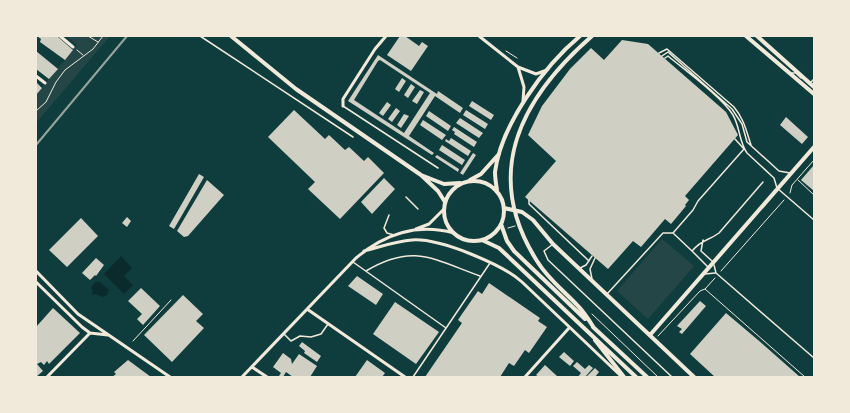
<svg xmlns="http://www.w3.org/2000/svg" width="850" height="413" viewBox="0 0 850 413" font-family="'Golos Text',sans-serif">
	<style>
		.green { fill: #244646 }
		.water { fill: #0a2a2b }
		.building { fill: #cfcfc3; fill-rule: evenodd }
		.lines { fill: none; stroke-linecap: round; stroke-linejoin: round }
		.path { stroke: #f1e9da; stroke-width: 1 }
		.service { stroke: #f1e9da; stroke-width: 1.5 }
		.minor { stroke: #f1e9da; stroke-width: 3 }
		.tertiary { stroke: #f1e9da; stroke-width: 4 }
		.rail { stroke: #97a49c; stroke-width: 2 }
	</style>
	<rect width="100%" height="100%" fill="#0f3d3e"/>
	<path class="green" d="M66,36H110L36,123V95L77,45Z
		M662,239L694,266L648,319L617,291Z"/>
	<path class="water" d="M121,256L132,268L124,276L133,285L124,294L104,274Z
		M95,282H100L109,290L107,295L103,297L96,294L92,295L93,291L91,288Z"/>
	<path class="building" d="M37,36H57L73,50L65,60L40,42L41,39Z
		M400,36H405L419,46L422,42L428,46L411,71L387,55Z
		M622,40L648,44L726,112L738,135L685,196L689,200L685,205L686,206L671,224L665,219L641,247L633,241L608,269L525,197L556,161L528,135L542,106L570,69L591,48L604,60Z
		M36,51L58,69L49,79L36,69Z
		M378,55L437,94L438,91L463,108L460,113L435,96L409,136L434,153L432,155L348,101ZM380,60L430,93L404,133L354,100L378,61Z
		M402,78L406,81L399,92L395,89Z
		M36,82L42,88L36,95Z
		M411,84L415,87L408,98L404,95Z
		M420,90L424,92L417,104L412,101Z
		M472,101L494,115L491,120L469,106Z
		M387,102L391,105L383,116L379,113Z
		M396,108L400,111L392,122L388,119Z
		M294,110L325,139L329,135L345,150L349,147L364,161L368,157L384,173L340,219L308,189L315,182L268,137Z
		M466,110L488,124L485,129L463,115Z
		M429,111L451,126L448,131L426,116Z
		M404,114L409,116L401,128L397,125Z
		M786,117L808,137L802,144L780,125Z
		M460,118L483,133L479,138L456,123Z
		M423,120L446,135L442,140L420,125Z
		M454,127L477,142L474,147L454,134L455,132L452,130Z
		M451,138L471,151L468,156L445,141L446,139L449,141Z
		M442,145L465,160L462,165L439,150Z
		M473,153L476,155L463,175L460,173Z
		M437,155L459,169L458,172L435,157Z
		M814,165V191L801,180Z
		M199,174L204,177L174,229L169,226Z
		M384,178L395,189L372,214L361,202Z
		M207,180L224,195L188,236L184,237L177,231Z
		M127,217L131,221L127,227L122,223Z
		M81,218L98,236L67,267L49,250Z
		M96,258L104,265L96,276L95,275L90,280L82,273Z
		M357,276L383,294L376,305L348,286Z
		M489,283L540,318L538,321L547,327L529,353L525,350L514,366L509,363L500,377H425L462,323L458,320L462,314L478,291L482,294Z
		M141,288L160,306L143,325L137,319L142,314L128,301Z
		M183,295L203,314L196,321L204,328L172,362L144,335Z
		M700,301L706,306L682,334L679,332L682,329L677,326Z
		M395,302L439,332L416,364L373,334Z
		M53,308L80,333L49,364L47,361L44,365L41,362L37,364L43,371L36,377V327Z
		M726,313L758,340L800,377H715L690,354Z
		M302,342L321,356L317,362L304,353L305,351L299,346Z
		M564,352L574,361L570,366L559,357Z
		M283,353L291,359L292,364L299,354L317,366L310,377H293L286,372L283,377H280L279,376L281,373L273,367Z
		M128,360L151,377H112L116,374L114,372Z
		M367,360L385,373L382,377H355Z
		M577,362L585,369L589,365L593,368L585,377H578L581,373L573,366Z
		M545,365L557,376L556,377H539L536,375Z
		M595,368L599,372L595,377H586Z"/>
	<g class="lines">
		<path class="path" d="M88,36L98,42
			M77,50L83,55
			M506,51L517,58
			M36,111L46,102L56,82L65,70L93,49L103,36
			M798,180L814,195
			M790,193L792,185L814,160
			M508,228L515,226
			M721,271L784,200
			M715,278L705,289L805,377
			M592,314L658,377
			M658,336L700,291L705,289
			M133,341L171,300"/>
		<path class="service" d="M200,36L353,137
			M659,53L667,49L734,107C744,119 746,130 751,145
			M662,56L668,52L732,109L742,124L747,142L779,171L790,173
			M665,58L668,56C686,71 722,97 733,115C740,127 739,142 747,153L774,178L777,188L814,220
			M791,73H796L801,78
			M810,83L814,79
			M343,106L438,168
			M406,197L418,209
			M529,200V204L589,261
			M389,215L384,228L387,233L394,235
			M673,233L693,210L698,201L744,149L735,139
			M703,240L701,251L712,261
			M553,244L544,251L548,260L672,377
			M353,262L446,328
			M714,265L716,273L814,358
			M708,267L692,251C702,239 708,241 719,233L763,182
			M580,268L586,265L592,256
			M366,271C413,243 433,259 480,276
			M705,274L715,273
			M592,279L590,269L595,258
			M607,294L663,233H673L692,251
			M284,334L291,341L300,336L311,337L321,334L328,324
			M413,377L490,263"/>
		<path class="minor" d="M60,36L73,47
			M479,36L518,67L536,74L547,70
			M518,67L524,87L523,101
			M36,76L45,83
			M343,106V99L375,49L386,36
			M416,229L429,224L444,209
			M364,251C380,247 396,241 412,240C439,238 502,264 522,282L622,377
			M36,271L78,314L170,377
			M36,282L82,327L90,333L108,335
			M307,309L405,377
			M252,367L267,377
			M47,377L90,333
			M242,377L356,258C385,234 416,223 454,233
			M525,377L569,328"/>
		<path class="tertiary" d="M231,36L296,89L421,175L444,184L460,183
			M592,36C521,98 481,173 537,261C548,279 564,291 578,306C584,312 589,320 594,328
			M746,36L814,94
			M757,36L814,87
			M421,175L438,191L445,202
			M470,180L481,174L499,154
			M444 211a30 30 0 1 1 60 0a30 30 0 1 1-60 0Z
			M497,190C496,184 495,178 495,172C501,125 544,66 580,36
			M504,208L522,212L533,220L553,244L694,377
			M501,224L507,241L514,251L585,319
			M482,240L499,248L636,377
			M593,327L647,377
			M650,335L814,147
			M595,340L624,377"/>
		<path class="rail" d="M36,145L127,36"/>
	</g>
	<rect width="850" height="413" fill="none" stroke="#f1e9da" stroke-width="74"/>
</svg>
